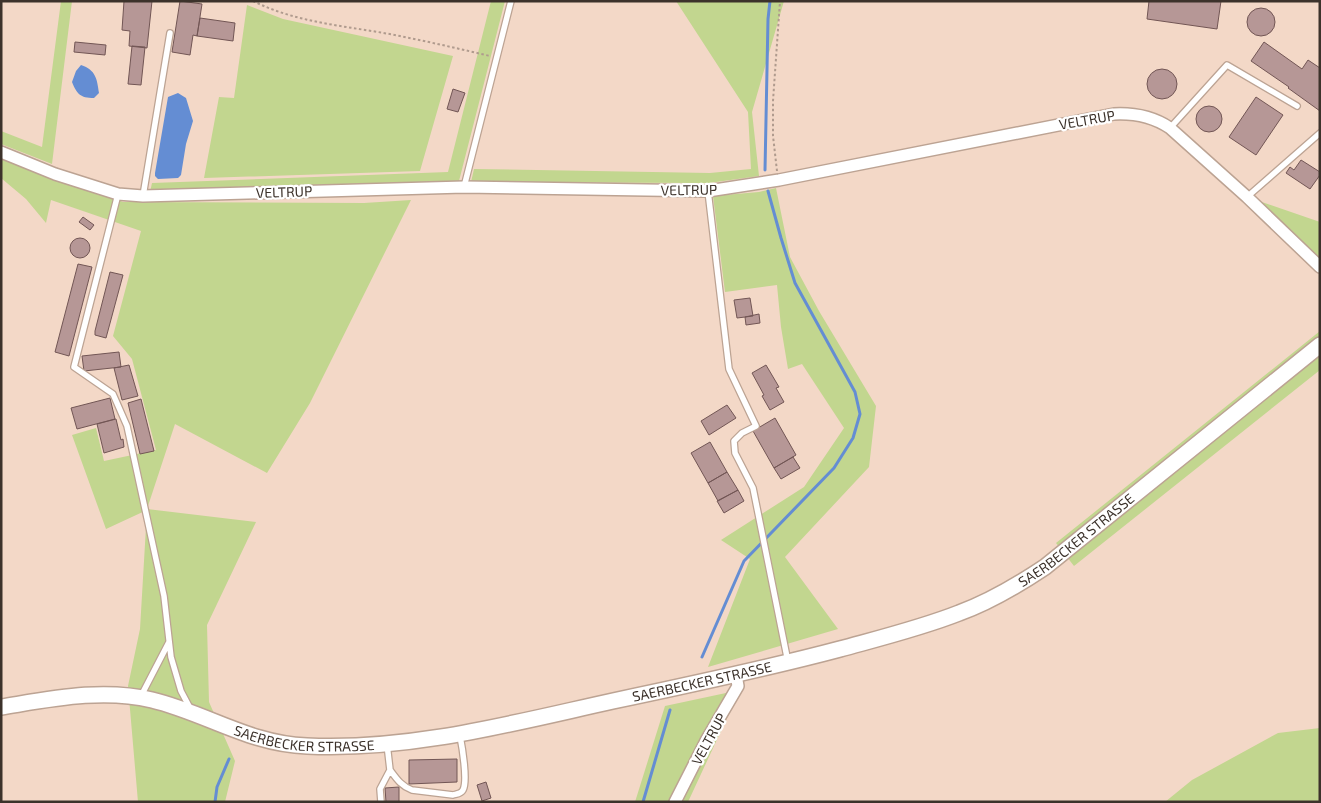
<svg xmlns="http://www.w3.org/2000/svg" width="1321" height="803" viewBox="0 0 1321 803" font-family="'Exo 2',sans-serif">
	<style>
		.green { fill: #c2d68f }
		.water { fill: #648dd3 }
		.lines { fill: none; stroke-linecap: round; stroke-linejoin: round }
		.stream { stroke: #648dd3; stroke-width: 3 }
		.building { fill: #b69796; stroke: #725655 }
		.lane-casing { stroke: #bca393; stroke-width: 8 }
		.street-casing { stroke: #bca393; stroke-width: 14 }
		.secondary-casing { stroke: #bca393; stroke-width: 18 }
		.path { stroke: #b09b8e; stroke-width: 2; stroke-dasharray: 2.5 2.5; stroke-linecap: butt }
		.lane { stroke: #fff; stroke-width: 5.5 }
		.street { stroke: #fff; stroke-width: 11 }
		.secondary { stroke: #fff; stroke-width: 15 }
		.labels { text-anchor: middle; stroke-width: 4.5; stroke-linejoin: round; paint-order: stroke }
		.street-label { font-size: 14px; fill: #3c322b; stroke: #fff }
	</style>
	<rect width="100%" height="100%" fill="#f3d8c7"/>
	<path class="green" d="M61,1H72L52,164L1,144V131L42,147Z
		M491,1H505L459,181L150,192L152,183L448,172Z
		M676,1H784L752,112L759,176L709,183L471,182L474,169L710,173L751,169L748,112Z
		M247,5L283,19L453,56L420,171L204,178L219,97L234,98Z
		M1,156L123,202L364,203L411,200L310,403L267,473L175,424L147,509L256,522L207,625L209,702L235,761L225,802H138L128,686L140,629L147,510L106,529L72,435L96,428L104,461L156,450L132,359L113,336L141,231L51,200L46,223L26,199L1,178Z
		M776,188L790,257L819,311L876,406L869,467L785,557L838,629L708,667L750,559L721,540L804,487L844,428L802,364L788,369L781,327L777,285L725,292L713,196L759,192Z
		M1256,200L1320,222V265Z
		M1320,331V370L1074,566L1056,543Z
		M740,690L688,802H635L665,706Z
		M1320,728V802H1165L1192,780L1278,733Z"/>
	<path class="water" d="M81,65C96,70 97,79 99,93L94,98C80,98 77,94 72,82L76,71Z
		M178,93L186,98L193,121L186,144L181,175L178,178L158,179L155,176V173L168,97Z"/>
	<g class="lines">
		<path class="stream" d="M765,170L768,19L770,1
			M702,657L744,561L834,468L853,438L860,414L855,392L795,283L781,238L768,191
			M215,802L217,787L229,759
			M643,802L670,710"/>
	</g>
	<path class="building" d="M124,1H152L147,48L129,46L130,31L122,30Z
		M180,1L202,4L197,36L193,35L190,55L172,52Z
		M1149,1H1221L1217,29L1147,19Z
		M1247 22a14 14 0 1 1 28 0a14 14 0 1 1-28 0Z
		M200,18L235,23L233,41L197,36Z
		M75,42L106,45L105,55L74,52Z
		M1264,42L1302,69L1308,60L1320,68V111L1288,88L1289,87L1251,61Z
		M132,46L145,47L141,85L128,84Z
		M1147 84a15 15 0 1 1 30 0a15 15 0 1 1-30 0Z
		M453,89L465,93L458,112L447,109Z
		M1256,97L1283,115L1256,155L1229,137Z
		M1196 119a13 13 0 1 1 26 0a13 13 0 1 1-26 0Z
		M1301,160L1320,172V175L1310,189L1286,173L1290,167L1294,170Z
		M83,217L94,225L90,230L79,222Z
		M70 248a10 10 0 1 1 20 0a10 10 0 1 1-20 0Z
		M78,264L92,267L69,356L55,352Z
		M110,272L123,275L106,338L95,335V331Z
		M750,298L753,316L737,318L734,300Z
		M759,314L760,323L746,325L745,317Z
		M119,352L121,367L84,371L82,356Z
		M129,365L138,396L122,400L114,368Z
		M766,365L779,387L776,388L784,402L770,410L762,396L764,395L752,373Z
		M110,398L115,419L77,429L71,408Z
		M141,399L154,451L140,454L128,403Z
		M727,405L736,418L709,435L701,421Z
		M775,418L796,455L774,468L753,431Z
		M116,419L121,440L123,439L124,447L104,453L97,424Z
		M710,442L727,472L708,483L691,453Z
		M793,457L800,468L781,479L774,468Z
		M727,472L738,490L718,501L708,483Z
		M738,490L744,501L724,513L717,501Z
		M457,759V782L409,784V760Z
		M486,782L491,798L482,801L477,785Z
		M399,787V802H386L385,788Z"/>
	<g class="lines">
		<g class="lane-casing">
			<path id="lane" d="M1170,128L1227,65L1297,106
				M464,187L511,1
				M708,191L729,369L756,426L742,433L734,441L735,453L753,488L788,662
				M118,194L74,367L113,394L127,426L164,596L171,657L181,691L190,708
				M143,196L170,33
				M1247,197L1320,133
				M141,696L169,642
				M390,770C396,778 401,786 412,790L453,795C456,794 461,794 463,790C468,781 462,746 460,736
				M381,802L380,789L390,770L387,744"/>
		</g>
		<g class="street-casing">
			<path id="street" d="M1,152L55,174L118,194L143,196L464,187L708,191L779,180L1114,114C1134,113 1152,116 1170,128L1247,197L1320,267
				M675,802L707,739L738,686L736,675"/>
		</g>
		<g class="secondary-casing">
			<g id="secondary">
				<path id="s1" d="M1,707C51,699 102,688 152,700C206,713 249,744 307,746C410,751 513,723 613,701C689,685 765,669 840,649C880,638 921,628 959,613C990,602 1018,585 1045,567L1320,345"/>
			</g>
		</g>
		<path class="path" d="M253,1C299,24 350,26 400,36C430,42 460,49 490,56
			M777,171L773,136V101L780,1"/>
		<use href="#lane" class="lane"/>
		<use href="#street" class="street"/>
		<use href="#secondary" class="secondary"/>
	</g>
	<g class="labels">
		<g class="street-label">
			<text transform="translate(1087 120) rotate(-10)" y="5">VELTRUP</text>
			<text transform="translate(689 190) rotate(-1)" y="5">VELTRUP</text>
			<text transform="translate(284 192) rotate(-2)" y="5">VELTRUP</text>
			<text dy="5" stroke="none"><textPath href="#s1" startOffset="1121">SAERBECKER STRASSE</textPath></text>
			<text dy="5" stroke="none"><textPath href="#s1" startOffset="716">SAERBECKER STRASSE</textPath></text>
			<text dy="5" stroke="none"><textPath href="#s1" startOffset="311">SAERBECKER STRASSE</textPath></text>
			<text transform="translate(709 739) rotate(-61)" y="5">VELTRUP</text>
		</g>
	</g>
	<rect width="1321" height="803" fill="none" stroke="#3c322b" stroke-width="5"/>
</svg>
